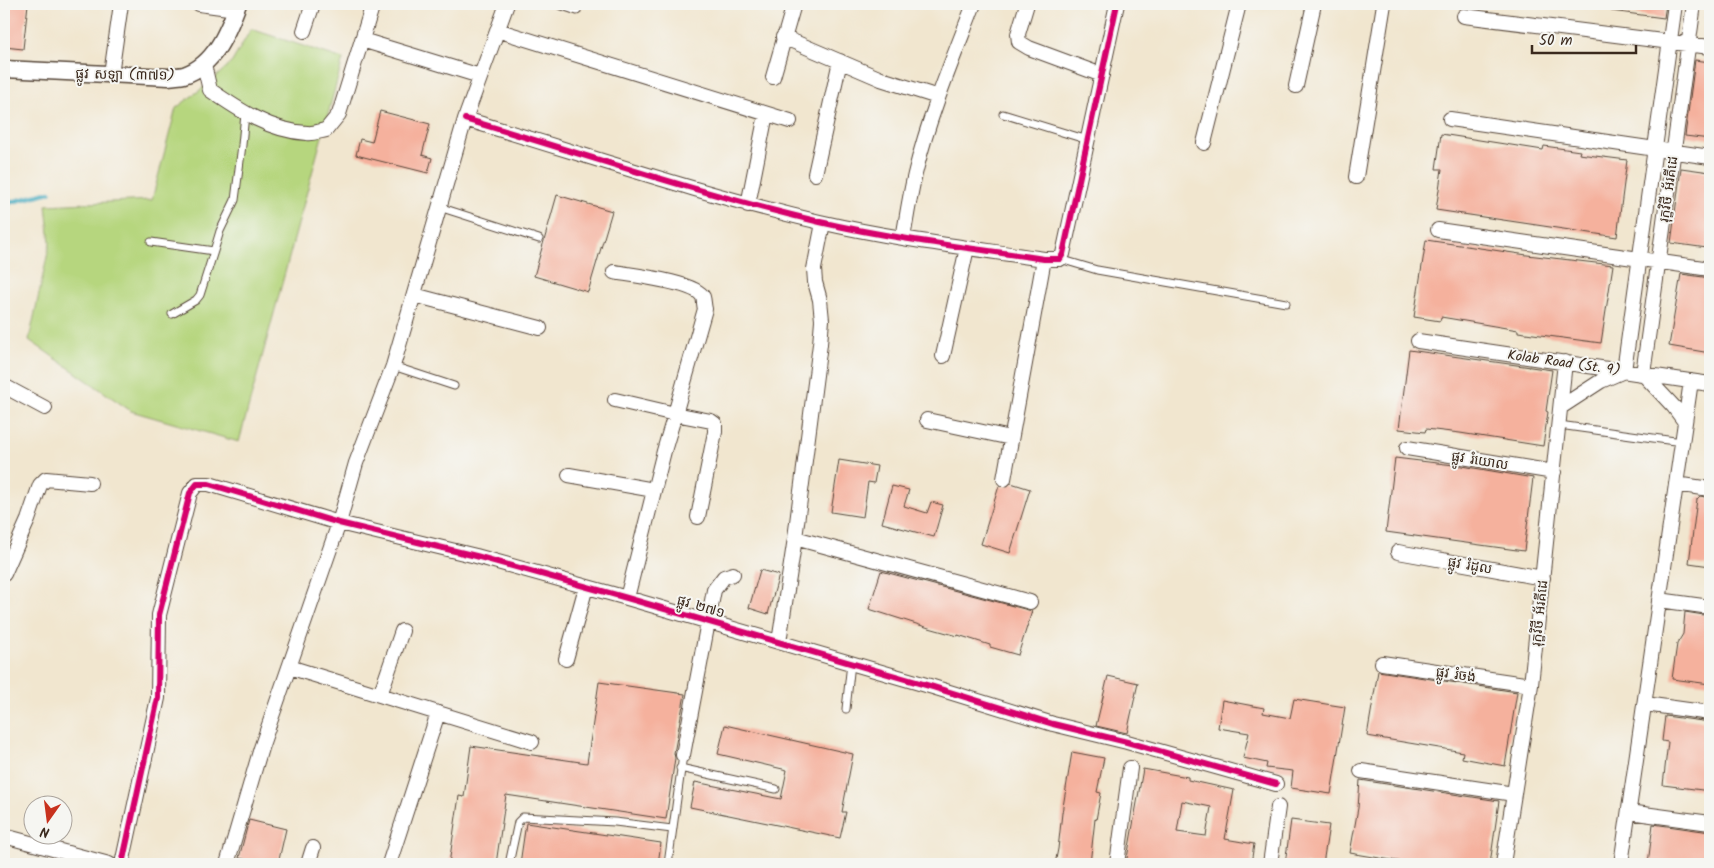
<svg xmlns="http://www.w3.org/2000/svg" width="1714" height="868" viewBox="0 0 1714 868" font-family="Kalam,'Noto Sans Khmer',sans-serif">
	<style>
		.green { fill: #b6d67e; stroke: #78804e }
		.lines { fill: none; stroke-linecap: round; stroke-linejoin: round }
		.stream { stroke: #3ea9be; stroke-width: 4.5 }
		.building { fill: #f5b19d; fill-rule: evenodd }
		.service-casing { stroke: #564639; stroke-width: 9 }
		.minor-casing { stroke: #564639; stroke-width: 16 }
		.tertiary-casing { stroke: #564639; stroke-width: 19 }
		.service { stroke: #fff; stroke-width: 7 }
		.minor { stroke: #fff; stroke-width: 14 }
		.tertiary { stroke: #fff; stroke-width: 16 }
		.cycleway-casing { stroke: #f6f6f2; stroke-width: 9 }
		.cycleway { stroke: #d6006c; stroke-width: 6 }
		.labels { text-anchor: middle; stroke-width: 4; stroke-linejoin: round; paint-order: stroke }
		.street-label { font-size: 14px; fill: #3b2a1e; stroke: #f6f6f2 }
	</style>
	<rect width="100%" height="100%" fill="#f6f6f2"/>
	<filter id="ink" filterUnits="userSpaceOnUse"><feTurbulence type="fractalNoise" baseFrequency=".02" numOctaves="2"/><feDisplacementMap in="SourceGraphic" scale="10" xChannelSelector="R" yChannelSelector="G"/><feConvolveMatrix kernelMatrix="1 2 1 2 8 2 1 2 1" color-interpolation-filters="sRGB"/></filter>
	<filter id="wash" filterUnits="userSpaceOnUse"><feTurbulence type="fractalNoise" baseFrequency=".0096" numOctaves="4" result="noise"/><feDisplacementMap in="SourceGraphic" scale="20" xChannelSelector="R" yChannelSelector="G"/><feGaussianBlur stdDeviation="1.12" result="paint"/><feColorMatrix in="noise" values="0 0 0 0 0 0 0 0 0 0 0 0 0 0 0 0 0 1.4 0 .05"/><feComposite in="paint" operator="in"/></filter>
	<g filter="url(#wash)">
		<rect width="100%" height="100%" fill="#f1e6cf"/>
		<path class="green" d="M251,29L343,59L239,442L131,411L29,340L50,243L46,205L152,200L176,108L208,84L232,62Z"/>
		<g class="lines">
			<path class="stream" d="M4,204L50,192"/>
		</g>
		<g id="blocks">
			<path class="building" d="M4,4H28L23,49L4,47Z
				M1611,4H1666L1664,18L1611,11Z
				M1695,60L1710,62V139L1685,136Z
				M380,111L430,124L422,155L432,158L428,173L356,155L360,139L372,142Z
				M1441,134L1543,150L1544,146L1580,151L1579,154L1627,160L1617,237L1436,210L1442,169H1436Z
				M1681,168L1710,172V226L1707,248L1671,243Z
				M557,195L612,211L588,292L534,276Z
				M1426,240L1527,255L1613,265L1601,343L1518,332V330L1441,317L1440,321L1414,317Z
				M1681,274L1710,278V353L1669,346Z
				M1409,350L1552,370L1546,411L1548,412L1543,446L1460,433L1426,429L1425,432L1399,429Z
				M1395,458L1462,466L1533,478L1524,551L1386,532Z
				M839,460L877,466L874,483L868,482L863,517L831,512Z
				M1011,483L1030,489L1010,553L981,544L999,486L1006,487Z
				M892,486L909,490L904,506L927,513L931,502L943,505L934,537L882,523Z
				M1700,496L1710,498V566L1689,563L1697,499Z
				M760,570L779,575L768,614L749,608Z
				M881,571L1032,611L1018,655L990,647V645L958,635V636L929,628L869,609Z
				M1685,612L1710,616V684L1672,679L1677,644L1683,634Z
				M1378,671L1517,692L1505,766L1462,758L1463,752L1367,736Z
				M1108,676L1138,683L1127,733L1096,726Z
				M599,682L685,694L674,753L675,758L666,819L506,795L496,864H449L459,796L464,797L471,746L587,763Z
				M1294,699L1345,707L1331,794L1291,788L1293,771L1266,768L1267,763L1243,758L1249,733L1218,728L1222,700L1264,708L1263,713L1290,718Z
				M1665,716L1710,722V791L1663,785L1668,742L1662,741Z
				M725,725L853,754L842,812H846L840,838L690,807L695,782L781,799L787,770L718,754Z
				M1072,752L1104,758L1097,792L1101,793L1096,820L1095,819L1090,864H1055L1058,849L1062,813Z
				M1143,769L1188,777V780L1234,790L1225,839L1254,844L1251,864H1126ZM1182,801L1211,807L1206,836L1177,832Z
				M1360,780L1499,801L1490,864H1415L1350,853L1358,808Z
				M249,820L286,829L278,864H266L239,858Z
				M1291,820L1329,825L1323,864H1285Z
				M526,823L661,843L658,864H520Z
				M1653,824L1710,832V864H1648Z"/>
		</g>
	</g>
	<g filter="url(#ink)">
		<use href="#blocks" fill-opacity="0" stroke="#564639" stroke-width="1"/>
		<g class="lines">
			<g class="service-casing">
				<path id="service" d="M556,4L577,11
					M1003,114L1088,140
					M439,207L539,239
					M151,242L214,251L220,231L235,200L242,145L245,114
					M1060,259L1097,270L1286,303
					M172,314L196,300L200,295L214,251
					M393,366L454,386
					M1559,425L1682,442
					M846,709L851,663
					M680,768L776,789
					M509,864L518,822L523,817L615,822L672,829
					M668,864L683,755"/>
			</g>
			<g class="minor-casing">
				<path id="minor" d="M199,4L236,9
					M1027,4L1018,34L1019,42L1029,48L1102,75
					M1464,16L1710,47
					M497,30L790,121
					M304,31L313,4
					M783,37L881,79L938,97
					M362,40L480,76
					M204,65L210,90C239,110 270,131 307,133C313,134 320,131 326,130L339,114L373,4
					M111,74L121,4
					M773,77L794,4
					M1296,86L1314,4
					M465,119C583,154 700,194 820,222C894,239 970,248 1044,259H1060L1063,254L1117,4
					M1450,119L1710,157
					M1204,143L1239,4
					M815,174L840,61
					M1356,177L1384,4
					M748,205L766,114
					M1438,230L1710,269
					M903,238C907,216 910,193 916,170C930,113 953,59 974,4
					M614,272C631,275 696,282 703,297C704,300 704,306 705,309L675,414L711,421L715,424V432L698,517
					M414,295L540,328
					M1418,341L1710,384
					M943,356L967,248
					M4,386L45,408
					M615,400L675,414L664,451L627,598
					M1561,407L1601,381L1624,371L1675,4
					M927,420L1011,438
					M1685,422L1674,407L1643,374L1694,4
					M1407,448L1554,472
					M569,475L654,490
					M1004,479L1044,259
					M1676,484L1710,489
					M795,538L1030,602
					M1398,552L1543,578
					M4,574L28,520L40,485L46,479L90,483
					M1659,600L1710,607
					M779,642L795,538L820,344L822,320L820,300L815,282L814,269L823,223
					M566,659L586,587
					M1382,663L1531,685
					M289,667L532,742
					M380,695L402,631
					M1645,704L1710,713
					M683,755L714,590L724,577L733,574
					M1361,771L1514,794
					M1629,812L1710,823
					M4,836L109,864
					M122,864L158,698L159,615L190,493L197,484H209L339,523L476,556L627,598L933,687L1053,724L1127,742L1276,784
					M227,864L261,748L339,523L356,463L393,366L465,119L507,4
					M308,864L313,848
					M389,864L438,713
					M1117,864L1130,768
					M1270,864L1278,807
					M1503,864L1531,685L1565,362
					M1621,864L1691,381"/>
			</g>
			<g class="tertiary-casing">
				<path id="tertiary" d="M4,69L169,77C174,76 180,76 184,75C215,65 228,31 238,4"/>
			</g>
			<use href="#service" class="service"/>
			<use href="#minor" class="minor"/>
			<use href="#tertiary" class="tertiary"/>
			<g class="cycleway-casing">
				<path id="cycleway" d="M465,119C583,154 700,194 820,222C894,239 970,248 1044,259H1060L1063,254L1117,4
					M122,864L158,698L159,615L190,493L197,484H209L339,523L476,556L627,598L933,687L1053,724L1127,742L1276,784"/>
			</g>
			<use href="#cycleway" class="cycleway"/>
		</g>
	</g>
	<g class="labels">
		<g class="street-label">
			<text transform="translate(125 74) rotate(1)" y="5">ផ្លូវ សឡា (៣៧១)</text>
			<text transform="translate(1668 189) rotate(-82)" y="5">រុក្ខវិថី អ័រគីដេ</text>
			<text transform="translate(1564 362) rotate(8)" y="5">Kolab Road (St. 9)</text>
			<text transform="translate(1480 460) rotate(9)" y="5">ផ្លូវ រំយោល</text>
			<text transform="translate(1470 565) rotate(10)" y="5">ផ្លូវ រំដូល</text>
			<text transform="translate(701 606) rotate(16)" y="5">ផ្លូវ ២៧១</text>
			<text transform="translate(1539 613) rotate(-84)" y="5">រុក្ខវិថី អ័រគីដេ</text>
			<text transform="translate(1456 674) rotate(8)" y="5">ផ្លូវ រំចង់</text>
		</g>
	</g>
	<rect width="1714" height="868" fill="none" stroke="#f6f6f2" stroke-width="20"/>
	<g transform="translate(48 820) rotate(194)"><circle r="24" fill="#f6f6f2" stroke="#aba49d"/>
	<path d="M0-4L9 19L0 12L-9 19Z" fill="#c8321e"/>
	<text y="-8" font-size="14" font-weight="bold" text-anchor="middle" fill="#3b2a1e">N</text>
	</g>
	<path d="M1532 45v8h104v-8" fill="none" stroke="#3b2a1e" stroke-width="2.5"/>
	<text x="1539" y="45" font-size="15" fill="#3b2a1e" stroke="#f6f6f2" stroke-width="4" paint-order="stroke">50 m</text>
</svg>
